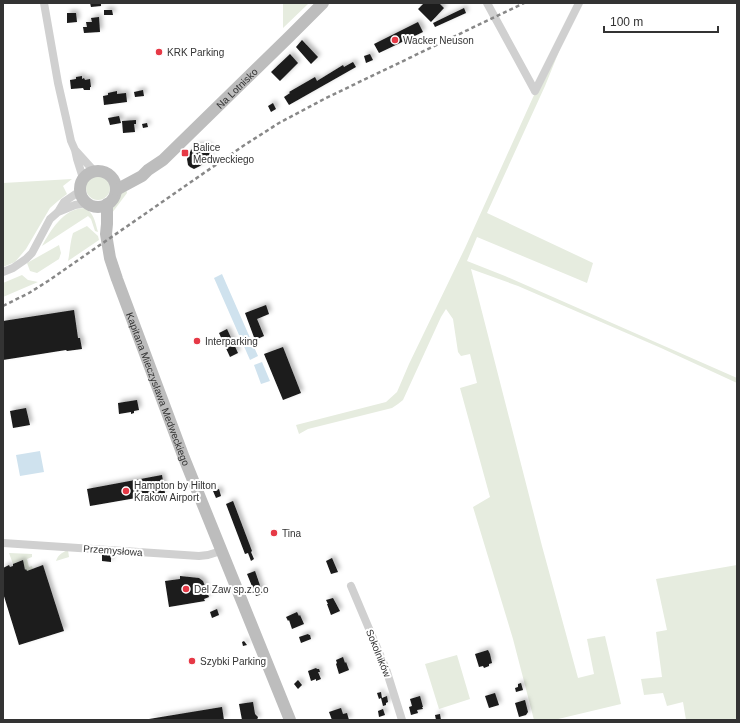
<svg xmlns="http://www.w3.org/2000/svg" width="740" height="723" viewBox="0 0 740 723" font-family="Arial,sans-serif">
	<style>
		.green { fill: #e6ecdf }
		.water { fill: #cfe2ee }
		.building { fill: #1a1a1a; filter: url(#shadow) }
		.lines { fill: none; stroke-linecap: round; stroke-linejoin: round }
		.minor { stroke: #d0d0d0; stroke-width: 8 }
		.secondary { stroke: #bdbdbd; stroke-width: 12 }
		.rail { stroke: #888; stroke-width: 2.5; stroke-dasharray: 4 3; stroke-linecap: butt }
		.poi-dot { fill: #e63946; stroke: #fff; stroke-width: 1.5 }
		.labels { text-anchor: middle; stroke-width: 4; stroke-linejoin: round; paint-order: stroke }
		.poi-label { font-size: 10px; fill: #333; stroke: #fff; text-anchor: start }
		.street-label { font-size: 10px; fill: #333; stroke: #fff }
	</style>
	<defs>
		<filter id="shadow"><feDropShadow dx="3" dy="-3" stdDeviation="2" flood-color="#0004"/></filter>
	</defs>
	<rect width="100%" height="100%" fill="#fff"/>
	<path class="green" d="M283,3H301L308,4L283,28Z
		M577,7L545,86L487,213L593,263L587,283L477,237L467,261L505,276L737,378V383L661,348L518,286L471,269L542,546L578,678L594,674L587,639L605,636L621,704L554,720H534L513,639L473,507L490,497L460,388L477,383L470,354L461,356L458,352L453,319L446,309L441,317L403,400L398,404L392,408L308,429L299,434L296,425L386,402L397,392L409,364L465,248L539,84Z
		M86 188a12 12 0 1 1 24 0a12 12 0 1 1-24 0Z
		M72,179L63,186L67,194L58,201L50,208L26,249L15,262L3,267V183Z
		M126,188L127,193L112,213V205L118,195Z
		M84,208C94,212 95,222 98,232L95,231L91,219L88,216L42,246C51,230 63,209 84,208Z
		M87,226L98,236L99,240L68,261C70,252 70,242 73,233Z
		M59,245L61,253L59,259L37,273L30,271L27,263Z
		M22,275L28,280L38,282L3,297V283Z
		M68,550L69,557L56,561C58,555 61,553 68,550Z
		M9,553L32,554V557L27,559L29,567L32,566L33,569L27,571L26,570H25L22,560L13,564Z
		M737,565V720H686L683,702L667,706L663,693L644,695L641,679L662,677L656,632L667,630L656,579Z
		M457,655L470,699L439,709L425,664Z"/>
	<path class="water" d="M222,274L258,356L250,360L214,278Z
		M262,362L270,381L261,384L254,365Z
		M40,451L44,472L20,476L16,455Z"/>
	<path class="building" d="M90,3H101V6L91,7Z
		M424,3H439L444,8L431,22L418,9Z
		M464,8L466,13L435,27L433,23Z
		M104,10H112L113,15H104Z
		M67,13H76L77,22L67,23Z
		M99,17L100,32L84,33L83,27H87L86,22H92L91,18Z
		M418,22L423,32L379,53L374,44Z
		M302,40L318,57L311,64L296,47Z
		M290,54L298,63L280,81L271,72Z
		M370,54L373,60L366,63L364,56Z
		M353,62L356,67L289,105L284,97L290,93L289,92L315,77L317,81L343,65L344,67Z
		M82,76V79L84,78L85,80L90,79L91,87H90V90H84L83,88L71,89L70,80L76,79V77Z
		M143,90L144,96L135,97L134,92Z
		M117,91V94L126,93L127,102L104,105L103,96L108,95V93Z
		M273,103L276,109L271,112L268,106Z
		M119,116L121,123L110,125L108,118Z
		M136,120V124H134L135,132L123,133L122,121Z
		M147,123L148,127L143,128L142,124Z
		M206,144L211,149L209,150L210,156L209,159L200,166L194,169L190,167L188,165L187,159L191,150L196,146L199,145L205,146Z
		M266,305L269,314L257,319L264,336L255,340L245,313Z
		M74,310L78,338H80L82,349L67,351L66,350L3,360V321Z
		M227,329L238,353L230,357L219,333Z
		M283,347L301,393L283,400L264,354Z
		M137,400L139,410L134,411V413L131,414V412L119,414L118,403Z
		M26,408L30,425L13,428L10,411Z
		M162,475L165,493L90,506L87,489Z
		M219,489L221,496L216,498L213,491Z
		M233,501L252,551L251,552L254,559L251,561L248,553L245,554L226,504Z
		M102,553L111,554V562L102,561Z
		M332,558L338,572L331,574L326,561Z
		M23,560L25,570L26,569L27,571L43,565L64,631L19,645L3,593V568L9,565L10,567L13,566V564Z
		M255,571L263,594L256,596L247,574Z
		M180,576L199,578L203,581L209,597L204,599L205,601L169,607L165,581L180,579Z
		M333,598L340,611L331,615L327,604H328L326,600Z
		M217,609L219,615L212,618L210,612Z
		M297,612L299,616L300,615L304,624L292,629L289,620L288,621L286,617Z
		M308,634L309,635H310L311,639L301,643L299,637Z
		M244,641L247,645L243,646L242,642Z
		M488,650L490,654L492,663L489,664V666L484,668L483,666L479,667L475,654Z
		M343,657L345,663L346,662L349,670L339,674L336,664L337,663L336,660Z
		M316,668L317,669H319L320,672H318L321,679L316,681V679L311,681L308,671Z
		M298,680L302,685L298,689L294,684Z
		M521,683L523,690L516,692L515,688L518,687V684Z
		M381,692L382,698L387,696L388,702L386,703V705L383,706L381,698L379,699L377,693Z
		M495,693L499,705L489,708L485,696Z
		M420,696L423,707H422L423,709L417,710L418,713L411,715L409,707L412,706L410,699Z
		M525,700L528,712L526,715L519,717L515,703Z
		M253,702L255,714L258,717L257,720H242L239,704Z
		M222,707L224,720H150L149,719Z
		M341,708L343,714L347,713L349,720H332L329,712Z
		M383,709L385,715L379,717L378,711Z
		M440,714L441,720H436L435,715Z"/>
	<g class="lines">
		<path class="minor" d="M44,3L58,83L66,118L71,141L75,150L77,159L83,178
			M487,3L535,91
			M535,91L579,3
			M75,150L94,171
			M58,212L75,205L87,203
			M3,272L13,268L26,259L32,253L50,219L58,212L64,202L80,191
			M3,543L199,556L208,555L221,551
			M351,586L386,669L402,720"/>
		<g class="secondary">
			<circle cx="98" cy="189" r="18"/>
			<path id="s1" d="M116,190L142,176L148,170L163,160L290,36L323,3"/>
			<path id="s2" d="M107,204V224L106,234L110,258L117,279L184,458L290,720"/>
		</g>
		<path class="rail" d="M3,306L29,293L48,281L243,146L279,123L326,98L524,3"/>
	</g>
	<g class="poi-dot">
		<circle cx="395" cy="40" r="4"/>
		<circle cx="159" cy="52" r="4"/>
		<rect x="181" y="149" width="8" height="8" rx="2"/>
		<circle cx="197" cy="341" r="4"/>
		<circle cx="126" cy="491" r="4"/>
		<circle cx="274" cy="533" r="4"/>
		<circle cx="186" cy="589" r="4"/>
		<circle cx="192" cy="661" r="4"/>
	</g>
	<g class="labels">
		<g class="poi-label">
			<text x="403" y="44">Wacker Neuson</text>
			<text x="167" y="56">KRK Parking</text>
			<text x="193" y="151">Balice<tspan x="193" dy="12">Medweckiego</tspan></text>
			<text x="205" y="345">Interparking</text>
			<text x="134" y="489">Hampton by Hilton<tspan x="134" dy="12">Krakow Airport</tspan></text>
			<text x="282" y="537">Tina</text>
			<text x="194" y="593">Del Zaw sp.z.o.o</text>
			<text x="200" y="665">Szybki Parking</text>
		</g>
		<g class="street-label">
			<text dy="4" stroke="none"><textPath href="#s1" startOffset="159">Na Lotnisko</textPath></text>
			<text dy="4" stroke="none"><textPath href="#s2" startOffset="194">Kapitana Mieczysława Medweckiego</textPath></text>
			<text transform="translate(113 550) rotate(4)" y="4">Przemysłowa</text>
			<text transform="translate(379 653) rotate(68)" y="4">Sokolników</text>
		</g>
	</g>
	<rect width="740" height="723" fill="none" stroke="#333333" stroke-width="8"/>
	<path d="M604 26v6h114v-6" fill="none" stroke="#333333" stroke-width="2"/>
	<text x="610" y="26" font-size="12" fill="#333333" stroke="#ffffff" stroke-width="3" paint-order="stroke">100 m</text>
</svg>
